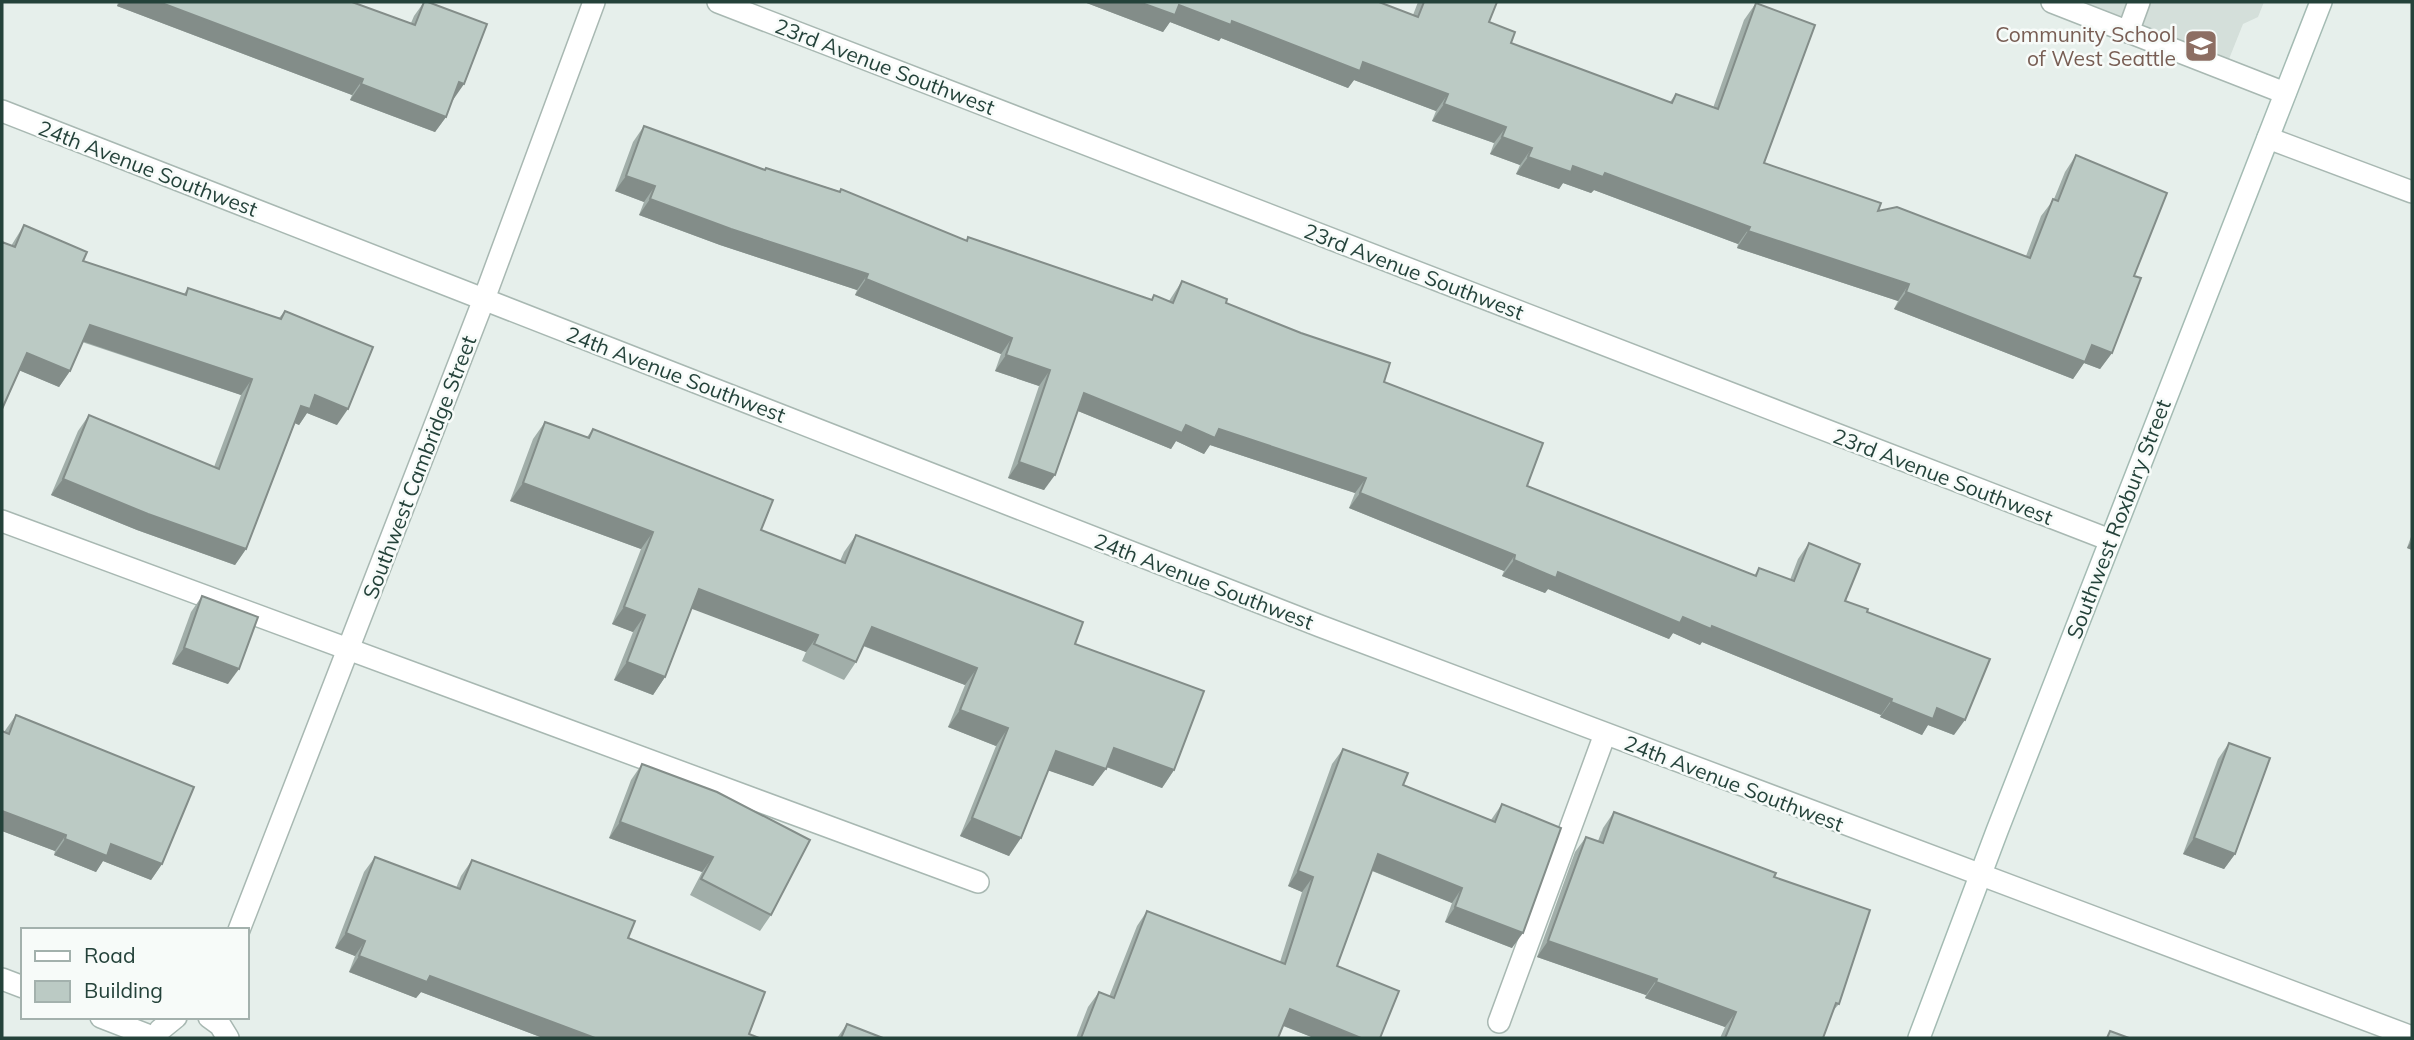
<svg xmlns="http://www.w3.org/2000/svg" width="2414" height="1040" font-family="Mulish,sans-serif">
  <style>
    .built { fill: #d4dfda }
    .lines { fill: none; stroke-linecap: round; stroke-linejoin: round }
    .lane-casing { stroke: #a8b8b2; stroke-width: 24 }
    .street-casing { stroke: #a8b8b2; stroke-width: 24 }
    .secondary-casing { stroke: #a4bbb3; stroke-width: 24 }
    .lane { stroke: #fff; stroke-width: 21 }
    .street { stroke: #fff; stroke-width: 21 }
    .secondary { stroke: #fff; stroke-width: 21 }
    .wall { fill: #a1aea9 }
    .shaded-wall { fill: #838d89 }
    .building { fill: #bbcac4; stroke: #838d89; stroke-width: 2 }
    .labels { text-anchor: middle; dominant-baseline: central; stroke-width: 5; stroke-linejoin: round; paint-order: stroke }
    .education-label { font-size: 21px; fill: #785e54; stroke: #f7fbf9; text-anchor: end }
    .street-label { font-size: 21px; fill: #24423a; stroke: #f7fbf9 }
  </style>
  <rect width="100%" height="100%" fill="#e6efeb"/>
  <polygon class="built" points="2054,2 2264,2 2258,17 2243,24 2225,69"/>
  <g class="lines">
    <defs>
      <g id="lane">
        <polyline points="2128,32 2139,2"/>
        <polyline points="2,521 978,882"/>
        <polyline points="1499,1022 1605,734"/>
      </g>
      <g id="street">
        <polyline points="718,2 2110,540"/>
        <polyline points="2052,2 2285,93"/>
        <polyline points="2,111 1320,626 2412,1037"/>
        <polyline points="2268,138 2412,192"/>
        <polyline points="239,930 484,299 594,2"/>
        <polyline points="2,979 23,987"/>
        <polyline points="101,1017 155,1038"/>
        <polyline points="209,1017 220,1025 228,1038"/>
        <polyline points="156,1038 160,1030 176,1017"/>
      </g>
      <polyline id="secondary" points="1919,1038 1997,831 2321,2"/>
    </defs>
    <use href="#lane" class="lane-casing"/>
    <use href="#street" class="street-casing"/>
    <use href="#secondary" class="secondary-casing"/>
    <use href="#lane" class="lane"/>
    <use href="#street" class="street"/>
    <use href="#secondary" class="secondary"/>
  </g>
  <g class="wall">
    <polygon points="118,2 352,2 411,23 414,16 424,2 464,84 452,99 446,117 435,132 350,100 352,95 117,6"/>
    <polygon points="1084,2 1413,15 1418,2 1497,2 1489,22 1511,43 1670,102 1676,94 1713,108 1744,20 1756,3 1764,163 1878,211 2026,256 2041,216 2054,199 2065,172 2076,155 2134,276 2112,353 2100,369 2084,363 2073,379 1894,309 1898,301 1737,248 1738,244 1594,190 1591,193 1563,183 1559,189 1516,174 1520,165 1490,154 1494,143 1432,121 1436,111 1354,80 1348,88 1221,38 1219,41 1170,22 1163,32"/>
    <polygon points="644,126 764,170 766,168 839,191 841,189 966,241 968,237 1151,300 1154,295 1169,301 1182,281 1384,382 1527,486 1754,576 1759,568 1790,580 1798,559 1809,543 1845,601 1867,612 1954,735 1928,725 1922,735 1880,717 1881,715 1702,642 1700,645 1673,633 1669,639 1548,589 1545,593 1502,576 1504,571 1349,508 1355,493 1210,445 1204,454 1176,441 1171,449 1078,411 1044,490 1008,478 1039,386 995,371 1001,354 855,295 857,290 720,245 639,215 644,202 615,191 633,142"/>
    <polygon points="24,225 83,261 184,294 188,288 279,318 285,311 337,425 307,413 299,425 295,423 246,549 235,565 137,530 51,495 78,431 89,415 214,467 241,395 82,342 70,371 59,387 19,370 11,246"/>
    <polygon points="545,422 587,437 593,429 761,530 840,561 844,552 856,535 1075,644 1174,770 1162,788 1106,767 1093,786 1048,770 1009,856 960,836 996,746 948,727 965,685 863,646 856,662 844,680 802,661 806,652 692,608 665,677 653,695 614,680 633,632 612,624 641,549 510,501 533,439"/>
    <polygon points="2412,534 2412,550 2407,548"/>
    <polygon points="202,596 228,684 172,664 191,612"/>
    <polygon points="16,715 162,864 151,880 103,861 96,872 54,855 55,851 2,831 2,731 4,732"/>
    <polygon points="2229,743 2235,854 2224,869 2183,854 2218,759"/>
    <polygon points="1343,749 1403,785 1491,820 1502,804 1512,948 1445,922 1452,903 1372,871 1337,966 1380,1038 1314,1038 1283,1026 1278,1038 1076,1038 1088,1007 1099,992 1109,997 1137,926 1147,911 1280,962 1302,892 1288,886 1332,764"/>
    <polygon points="642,764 771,915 760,931 690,895 702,872 609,838 631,780"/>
    <polygon points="1614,812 1774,877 1839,1004 1832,1012 1823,1038 1720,1038 1725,1027 1645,998 1646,995 1537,957 1575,852 1586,837 1598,841 1603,828"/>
    <polygon points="375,857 456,888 461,876 472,860 628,938 749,1034 759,1038 543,1038 421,992 416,998 349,972 355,956 335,948 364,872"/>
    <polygon points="847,1024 883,1038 837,1038"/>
  </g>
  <g class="shaded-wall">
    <polygon points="120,2 159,2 363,79 352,95 117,6"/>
    <polygon points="1084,2 1139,2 1179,5 1363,62 1448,94 1436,111 1354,80 1348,88 1221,38 1219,41 1170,22 1163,32"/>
    <polygon points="459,82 464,84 453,100 448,98"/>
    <polygon points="361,84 446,117 435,132 350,100"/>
    <polygon points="1444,104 1506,127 1494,143 1432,121"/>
    <polygon points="1502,137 1532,148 1520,165 1490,154"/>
    <polygon points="1528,157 1605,173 1750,227 1738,244 1594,190 1591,193 1563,183 1559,189 1516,174"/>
    <polygon points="626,176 655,186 644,202 615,191"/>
    <polygon points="650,199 868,274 857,290 720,245 639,215"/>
    <polygon points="1748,231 1909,284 1898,301 1737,248"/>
    <polygon points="866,279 1012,338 1001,354 855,295"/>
    <polygon points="1906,292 2092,345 2112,353 2100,369 2084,363 2073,379 1894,309"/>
    <polygon points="90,325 252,379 241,395 79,340"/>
    <polygon points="27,353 70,371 59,387 16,369"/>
    <polygon points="1006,355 1050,370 1039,386 995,371"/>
    <polygon points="1084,393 1186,425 1219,429 1366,478 1355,493 1210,445 1204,454 1176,441 1171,449 1073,409"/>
    <polygon points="315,395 348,409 337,425 307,413 299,425 290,421 301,406"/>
    <polygon points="1019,462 1055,475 1044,490 1008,478"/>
    <polygon points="63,479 246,549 235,565 137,530 51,495"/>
    <polygon points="523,483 653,532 641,549 510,501"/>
    <polygon points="1360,493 1515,555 1504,571 1349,508"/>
    <polygon points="2412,540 2412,550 2407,548"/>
    <polygon points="1514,560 1558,572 1683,617 1712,626 1892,699 1881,715 1702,642 1700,645 1673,633 1669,639 1548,589 1545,593 1502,576"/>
    <polygon points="699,589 818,635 806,652 687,607"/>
    <polygon points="624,607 645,615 633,632 612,624"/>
    <polygon points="872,627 977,668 965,685 859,644"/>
    <polygon points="184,648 239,669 228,684 172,664"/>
    <polygon points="627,662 665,677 653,695 614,680"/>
    <polygon points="1891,702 1937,708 1965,720 1954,735 1928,725 1922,735 1880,717"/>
    <polygon points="960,710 1008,728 996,746 948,727"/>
    <polygon points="1114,748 1174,770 1162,788 1102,765"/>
    <polygon points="1056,751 1106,769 1093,786 1044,769"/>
    <polygon points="2,811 66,835 55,851 2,831"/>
    <polygon points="972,818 1021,838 1009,856 960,836"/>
    <polygon points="620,822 713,857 702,872 609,838"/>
    <polygon points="2194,838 2235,854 2224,869 2183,854"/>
    <polygon points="65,839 111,844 162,864 151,880 103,861 96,872 54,855"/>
    <polygon points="1378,854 1462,888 1452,903 1368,869"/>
    <polygon points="1298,871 1313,877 1302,892 1288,886"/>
    <polygon points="1455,907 1523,933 1512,948 1445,922"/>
    <polygon points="346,933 365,941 355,956 335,948"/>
    <polygon points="1548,941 1657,979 1646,995 1537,957"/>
    <polygon points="359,956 430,976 595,1038 543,1038 421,992 416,998 349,972"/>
    <polygon points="1656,982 1736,1012 1725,1027 1645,998"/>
    <polygon points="1290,1009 1361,1038 1314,1038 1279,1024"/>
  </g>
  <g class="building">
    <polygon points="159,2 352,2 415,25 424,2 428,2 487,24 464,84 459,82 446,117 361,84 363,79"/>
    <polygon points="1139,2 1379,2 1418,17 1424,2 1497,2 1489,22 1515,32 1511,43 1672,103 1676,94 1718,109 1756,3 1815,25 1764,163 1881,203 1878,211 1897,207 2030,258 2053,199 2058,201 2076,155 2167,193 2134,276 2141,278 2112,353 2092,345 2085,362 1906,292 1909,284 1748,231 1750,227 1605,173 1603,177 1573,166 1571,172 1528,157 1532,148 1502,137 1506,127 1444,104 1448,94 1363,62 1360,71 1232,21 1231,25 1179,5 1175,15"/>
    <polygon points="644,126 765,170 766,168 840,192 841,189 967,241 968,237 1152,300 1154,295 1173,303 1182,281 1227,299 1226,303 1301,333 1390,363 1384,382 1543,443 1527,486 1756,576 1759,568 1794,581 1809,543 1860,564 1845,601 1868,609 1867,612 1990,659 1965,720 1937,708 1933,719 1891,702 1892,699 1712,626 1711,629 1683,617 1680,623 1558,572 1556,578 1514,560 1515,555 1360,493 1366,478 1219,429 1215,438 1186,425 1182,433 1084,393 1055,475 1019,462 1050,370 1006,355 1012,338 866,279 868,274 731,229 650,199 655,186 626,176"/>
    <polygon points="24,225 87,252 83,261 186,295 188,288 281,319 285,311 373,347 348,409 315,395 310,409 301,406 246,549 148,514 63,479 89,415 219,469 252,379 90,325 70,371 27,353 2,409 2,242 15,247"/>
    <polygon points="545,422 589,438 593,429 773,500 761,530 845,563 856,535 1083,622 1075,644 1204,691 1174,770 1114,748 1106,769 1056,751 1021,838 972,818 1008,728 960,710 977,668 872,627 856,662 814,644 818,635 699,589 665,677 627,662 645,615 624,607 653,532 523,483"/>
    <polygon points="202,596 258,617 239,669 184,648"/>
    <polygon points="16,715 194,787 162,864 111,844 107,856 65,839 66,835 2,811 2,731 9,734"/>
    <polygon points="2229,743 2270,758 2235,854 2194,838"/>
    <polygon points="1343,749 1408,773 1403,785 1495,822 1502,804 1561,828 1523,933 1455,907 1462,888 1378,854 1337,966 1399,991 1380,1038 1361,1038 1290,1009 1278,1038 1081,1038 1099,992 1114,998 1147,911 1285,964 1313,877 1298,871"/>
    <polygon points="642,764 717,792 810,840 771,915 701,879 713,857 620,822"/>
    <polygon points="1614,812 1776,873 1774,877 1870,910 1839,1004 1836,1003 1823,1038 1725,1038 1736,1012 1656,982 1657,979 1548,941 1586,837 1603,843"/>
    <polygon points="375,857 460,889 472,860 635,921 628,938 765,992 749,1034 759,1038 595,1038 430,976 427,982 359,956 365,941 346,933"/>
    <polygon points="847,1024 883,1038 841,1038"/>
    <polygon points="2110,1031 2129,1038 2107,1038"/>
  </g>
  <defs>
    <symbol id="school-square" viewBox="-11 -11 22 22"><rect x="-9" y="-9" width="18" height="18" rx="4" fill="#8d6e63" stroke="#f7fbf9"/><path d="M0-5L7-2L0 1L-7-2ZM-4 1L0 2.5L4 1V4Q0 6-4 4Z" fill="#fff"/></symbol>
  </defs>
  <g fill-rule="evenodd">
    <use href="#school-square" x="2182" y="27" width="38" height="38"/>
  </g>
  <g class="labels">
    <g class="education-label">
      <text x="2176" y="34">Community School<tspan x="2176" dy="24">of West Seattle</tspan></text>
    </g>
    <g class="street-label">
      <text transform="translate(885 66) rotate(21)">23rd Avenue Southwest</text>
      <text transform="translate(148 168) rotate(21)">24th Avenue Southwest</text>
      <text transform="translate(1414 271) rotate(21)">23rd Avenue Southwest</text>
      <text transform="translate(676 374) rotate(21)">24th Avenue Southwest</text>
      <text transform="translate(419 467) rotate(-69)">Southwest Cambridge Street</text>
      <text transform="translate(1943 476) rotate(21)">23rd Avenue Southwest</text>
      <text transform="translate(2118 519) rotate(-69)">Southwest Roxbury Street</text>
      <text transform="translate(1204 581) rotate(21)">24th Avenue Southwest</text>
      <text transform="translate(1734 783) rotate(21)">24th Avenue Southwest</text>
    </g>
  </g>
  <rect width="2414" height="1040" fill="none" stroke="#24423a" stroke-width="7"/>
  <rect x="21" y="928" width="228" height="91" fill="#f7fbf9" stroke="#a3b1ad" stroke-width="2"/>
  <rect x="35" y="951" width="35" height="10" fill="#ffffff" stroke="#a3b1ad" stroke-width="2"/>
  <text x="84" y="963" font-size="21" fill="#24423a">Road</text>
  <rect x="35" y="981" width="35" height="21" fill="#bbcac4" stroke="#a3b1ad" stroke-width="2"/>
  <text x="84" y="998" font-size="21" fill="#24423a">Building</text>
</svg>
